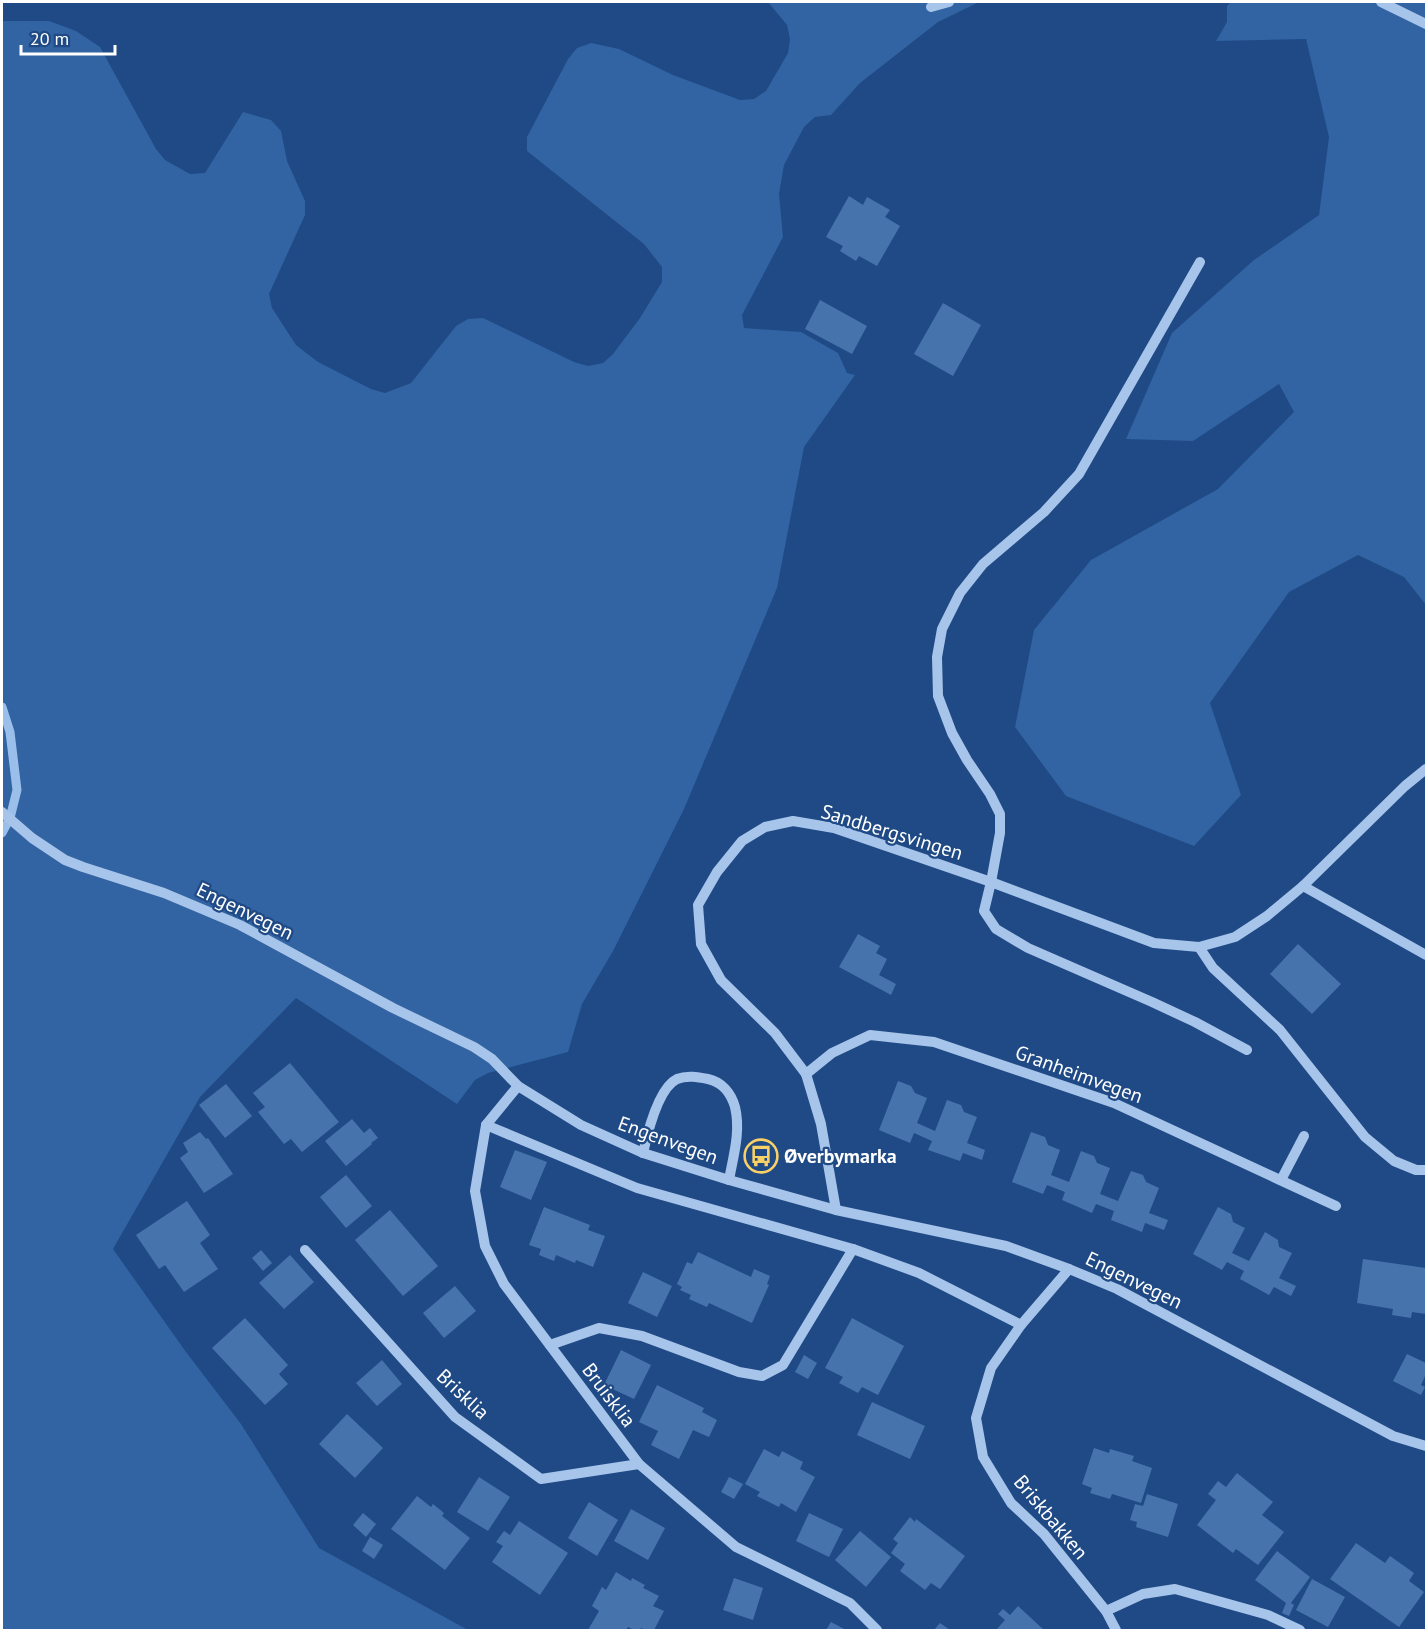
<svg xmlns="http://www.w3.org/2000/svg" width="1428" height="1632" font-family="'PT Sans',sans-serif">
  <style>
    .green { fill: #3263a2 }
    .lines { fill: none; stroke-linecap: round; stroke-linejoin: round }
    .stream { stroke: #9abfeb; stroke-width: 9 }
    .building { fill: #4773ad }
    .minor { stroke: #a7c4ea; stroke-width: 10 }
    .labels { text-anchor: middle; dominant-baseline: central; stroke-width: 4.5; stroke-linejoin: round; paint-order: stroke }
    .street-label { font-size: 20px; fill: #fff; stroke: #1f4a85 }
    .poi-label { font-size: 20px; font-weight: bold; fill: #fff; stroke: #1f4a85; text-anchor: start }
  </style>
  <rect width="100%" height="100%" fill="#1f4a85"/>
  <g class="green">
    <polygon points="768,2 1026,2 977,3 938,22 860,83 831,115 815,117 804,127 784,165 779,194 783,237 742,315 744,328 801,332 838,353 847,373 855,375 804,447 777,588 684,809 613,951 582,1004 568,1052 488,1073 475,1080 457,1104 296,998 200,1097 113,1249 186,1352 241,1424 319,1548 468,1630 2,1630 2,21 49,21 76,31 100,47 156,149 165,160 190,174 205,173 243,112 271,120 281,131 287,161 305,201 305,215 269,294 272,308 296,345 318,362 371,389 385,393 411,383 456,326 468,319 483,318 574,362 588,366 603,363 613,354 640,318 662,282 662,267 644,244 527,151 527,137 568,59 577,48 591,43 619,49 673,75 740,100 754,99 766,91 788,53 790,39 787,25"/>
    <polygon points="1231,2 1426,2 1426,605 1404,577 1358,555 1289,592 1210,703 1241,795 1194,846 1066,796 1015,727 1034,630 1091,560 1218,489 1294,412 1279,384 1193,441 1126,439 1172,333 1254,260 1319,215 1329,137 1306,39 1216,41 1227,22 1227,6"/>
  </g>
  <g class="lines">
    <polyline class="stream" points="2,707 10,732 17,790 10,818 2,833"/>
  </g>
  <g class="building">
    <polygon points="849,196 863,205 867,197 890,210 885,217 900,226 877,266 859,256 856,261 840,251 843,246 826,237"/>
    <polygon points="820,300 867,326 852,354 805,329"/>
    <polygon points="943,303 981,325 953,376 914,354"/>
    <polygon points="858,934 880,946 876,953 887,959 879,975 896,984 891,995 839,967"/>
    <polygon points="1298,944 1341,984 1312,1014 1270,974"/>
    <polygon points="290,1063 339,1122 302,1152 291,1139 284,1144 258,1112 265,1107 253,1093"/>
    <polygon points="898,1081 911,1086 915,1093 927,1098 917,1123 935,1131 947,1100 961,1105 964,1112 977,1117 967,1143 985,1150 982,1160 963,1153 960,1161 928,1150 932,1141 914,1133 910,1143 879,1130"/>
    <polygon points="226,1084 252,1116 225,1138 199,1105"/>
    <polygon points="352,1119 364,1133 370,1128 378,1138 371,1143 372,1144 346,1166 325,1141"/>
    <polygon points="200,1132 206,1139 208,1138 233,1174 204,1193 180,1158 188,1152 183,1143"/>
    <polygon points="1031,1132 1045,1137 1048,1145 1060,1150 1051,1175 1069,1182 1081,1151 1094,1156 1097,1163 1110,1168 1100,1194 1118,1201 1131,1171 1143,1175 1146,1182 1159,1188 1149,1213 1168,1220 1164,1230 1145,1223 1142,1232 1111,1220 1114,1211 1096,1204 1092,1213 1062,1200 1065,1192 1047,1185 1043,1194 1012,1182"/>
    <polygon points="515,1150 547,1162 531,1200 500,1187"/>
    <polygon points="346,1175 372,1206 346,1228 320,1197"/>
    <polygon points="187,1201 210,1235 200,1243 218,1269 184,1292 165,1265 159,1269 136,1235"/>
    <polygon points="544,1207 590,1225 588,1230 605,1236 593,1267 576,1260 575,1263 556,1255 554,1261 539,1255 541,1249 529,1245"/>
    <polygon points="1218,1207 1231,1214 1233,1222 1245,1228 1232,1253 1249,1261 1265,1232 1278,1240 1279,1247 1292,1253 1279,1278 1296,1286 1291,1296 1274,1287 1269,1295 1240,1279 1244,1271 1227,1262 1222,1270 1193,1254"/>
    <polygon points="390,1210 438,1266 403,1296 355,1240"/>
    <polygon points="261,1250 272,1263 263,1271 252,1258"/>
    <polygon points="698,1252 751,1277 754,1269 770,1276 767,1284 769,1285 752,1323 709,1303 707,1307 689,1299 691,1295 680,1290 682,1287 677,1284 687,1262 692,1264"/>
    <polygon points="290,1255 314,1282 284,1309 259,1283"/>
    <polygon points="1363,1259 1426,1268 1426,1314 1412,1312 1411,1318 1392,1315 1393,1309 1357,1303"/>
    <polygon points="643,1272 672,1286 657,1317 628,1303"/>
    <polygon points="455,1286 476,1311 444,1338 423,1313"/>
    <polygon points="245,1318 288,1365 279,1374 288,1384 265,1405 212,1348"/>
    <polygon points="852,1318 904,1346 878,1395 862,1387 858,1393 839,1383 843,1377 825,1368"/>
    <polygon points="621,1350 651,1365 634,1399 604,1385"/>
    <polygon points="1407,1354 1426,1363 1426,1374 1421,1385 1425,1387 1421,1395 1393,1381"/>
    <polygon points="804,1355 817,1363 808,1379 795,1372"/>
    <polygon points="382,1360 402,1384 377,1406 356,1383"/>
    <polygon points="657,1385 704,1408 702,1412 717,1420 709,1437 693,1430 679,1459 651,1445 658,1431 639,1422"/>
    <polygon points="872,1402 925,1426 910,1459 857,1435"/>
    <polygon points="347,1414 383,1448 355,1478 319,1444"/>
    <polygon points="1094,1448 1109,1453 1110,1449 1134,1456 1132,1461 1152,1468 1141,1503 1112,1494 1110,1499 1090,1493 1092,1488 1082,1484"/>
    <polygon points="764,1449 779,1457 782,1451 803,1462 800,1469 815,1477 796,1512 781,1503 779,1507 757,1496 760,1492 745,1484"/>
    <polygon points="1237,1473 1273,1502 1262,1515 1284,1532 1258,1565 1236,1549 1233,1553 1197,1525 1216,1500 1208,1494 1218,1481 1226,1487"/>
    <polygon points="479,1477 510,1497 488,1531 457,1512"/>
    <polygon points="729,1477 743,1484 734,1499 721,1492"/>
    <polygon points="1147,1494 1178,1504 1168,1537 1136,1527 1137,1522 1130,1520 1135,1504 1143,1506"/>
    <polygon points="417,1496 431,1507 433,1504 444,1513 442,1516 470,1538 445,1570 391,1529"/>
    <polygon points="589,1502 618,1520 597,1556 568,1538"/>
    <polygon points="631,1509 665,1528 648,1560 614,1541"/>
    <polygon points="363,1513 376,1524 366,1537 353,1525"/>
    <polygon points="809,1513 843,1529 829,1557 796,1541"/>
    <polygon points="910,1517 915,1522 916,1519 965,1556 940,1589 931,1583 925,1590 900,1571 905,1564 891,1553 898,1543 893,1539"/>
    <polygon points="519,1521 568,1553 540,1595 492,1562 503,1546 496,1542 504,1531 510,1535"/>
    <polygon points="860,1531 891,1557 866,1587 835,1560"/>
    <polygon points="370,1537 383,1545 374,1559 362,1551"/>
    <polygon points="1356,1543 1385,1563 1390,1556 1414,1573 1409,1581 1424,1592 1399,1627 1330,1579"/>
    <polygon points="1277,1551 1310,1577 1291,1603 1294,1605 1289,1616 1282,1613 1286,1603 1255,1580"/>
    <polygon points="616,1572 631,1581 632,1578 645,1585 643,1588 659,1596 653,1606 664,1611 654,1630 646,1630 641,1628 640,1630 634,1630 628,1627 626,1630 588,1630 599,1611 592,1606 602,1587 606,1590"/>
    <polygon points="734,1578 763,1588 753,1620 723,1610"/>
    <polygon points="1312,1579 1345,1597 1328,1627 1296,1610"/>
    <polygon points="1018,1606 1044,1630 996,1630 1005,1620 998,1614 1003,1609 1010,1615"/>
    <polygon points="831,1622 846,1630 826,1630"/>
    <polygon points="940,1623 950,1630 934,1630"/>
  </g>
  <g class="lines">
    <g class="minor">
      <polyline points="1381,2 1426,24"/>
      <polyline points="931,7 949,2"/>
      <polyline points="1200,262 1079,474 1044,512 983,564 960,593 942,629 937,657 938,696 952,733 967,760 990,794 1000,814 1000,833 991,882 984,911 996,929 1028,948 1152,1002 1195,1022 1247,1050"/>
      <polyline points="2,812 32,838 65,860 83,867 164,893 240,925 393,1008 474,1047 492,1059 518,1086 581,1125 643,1153 729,1180 836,1210 1006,1246 1069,1269 1117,1289 1393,1436 1426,1446"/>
      <polyline points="1303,886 1426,955"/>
      <polyline points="1199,947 1213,968 1280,1030 1365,1137 1394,1161 1416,1170 1426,1170"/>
      <polyline points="806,1074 832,1053 870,1035 934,1042 1114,1103 1336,1206"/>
      <polyline points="518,1086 486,1125 475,1191 485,1246 504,1284 639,1464 736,1547 850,1603 877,1630"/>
      <polyline points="486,1125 637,1188 853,1249 919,1273 1021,1325"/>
      <path d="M643,1153C647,1135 658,1088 677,1079C687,1075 698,1077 708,1079C722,1082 731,1093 735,1107C741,1132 733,1157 729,1180"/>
      <polyline points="1281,1180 1304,1136"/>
      <polyline points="836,1210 821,1124 806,1074 775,1033 721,980 701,944 698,905 717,872 742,841 765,827 793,821 834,828 991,882 1154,943 1199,947 1235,937 1267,916 1303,886 1405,786 1426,769"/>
      <polyline points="305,1250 455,1417 541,1479 639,1464"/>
      <polyline points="1069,1269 1021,1325 991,1368 976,1418 983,1457 1011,1503 1044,1534 1106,1611 1116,1630"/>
      <polyline points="550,1345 599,1328 642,1336 739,1372 762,1376 783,1365 853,1249"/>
      <polyline points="1106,1611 1143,1594 1175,1589 1268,1615 1300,1630"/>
    </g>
  </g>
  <defs>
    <symbol id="bus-ring" viewBox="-11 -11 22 22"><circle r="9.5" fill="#1f4a85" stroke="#f8d066" stroke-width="1.5"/><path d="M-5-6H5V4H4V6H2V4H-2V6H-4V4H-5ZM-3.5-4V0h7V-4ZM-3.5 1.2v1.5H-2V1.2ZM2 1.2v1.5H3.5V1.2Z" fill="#f8d066"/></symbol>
  </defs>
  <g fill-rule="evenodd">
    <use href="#bus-ring" x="742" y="1137" width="38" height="38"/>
  </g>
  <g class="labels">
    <g class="street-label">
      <text transform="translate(892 832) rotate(17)">Sandbergsvingen</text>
      <text transform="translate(245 911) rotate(26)">Engenvegen</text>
      <text transform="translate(1079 1074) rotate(20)">Granheimvegen</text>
      <text transform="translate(668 1140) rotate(20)">Engenvegen</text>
      <text transform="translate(1134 1280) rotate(26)">Engenvegen</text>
      <text transform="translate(463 1394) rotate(43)">Brisklia</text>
      <text transform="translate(609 1395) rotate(53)">Bruisklia</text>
      <text transform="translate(1051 1517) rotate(50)">Briskbakken</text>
    </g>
    <g class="poi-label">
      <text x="784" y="1156">Øverbymarka</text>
    </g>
  </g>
  <rect width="1428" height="1632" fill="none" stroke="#ffffff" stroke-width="6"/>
  <path d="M21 45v9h94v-9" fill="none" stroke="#ffffff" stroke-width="3"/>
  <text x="30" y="45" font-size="18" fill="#ffffff" stroke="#1f4a85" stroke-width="4.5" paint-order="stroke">20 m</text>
</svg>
